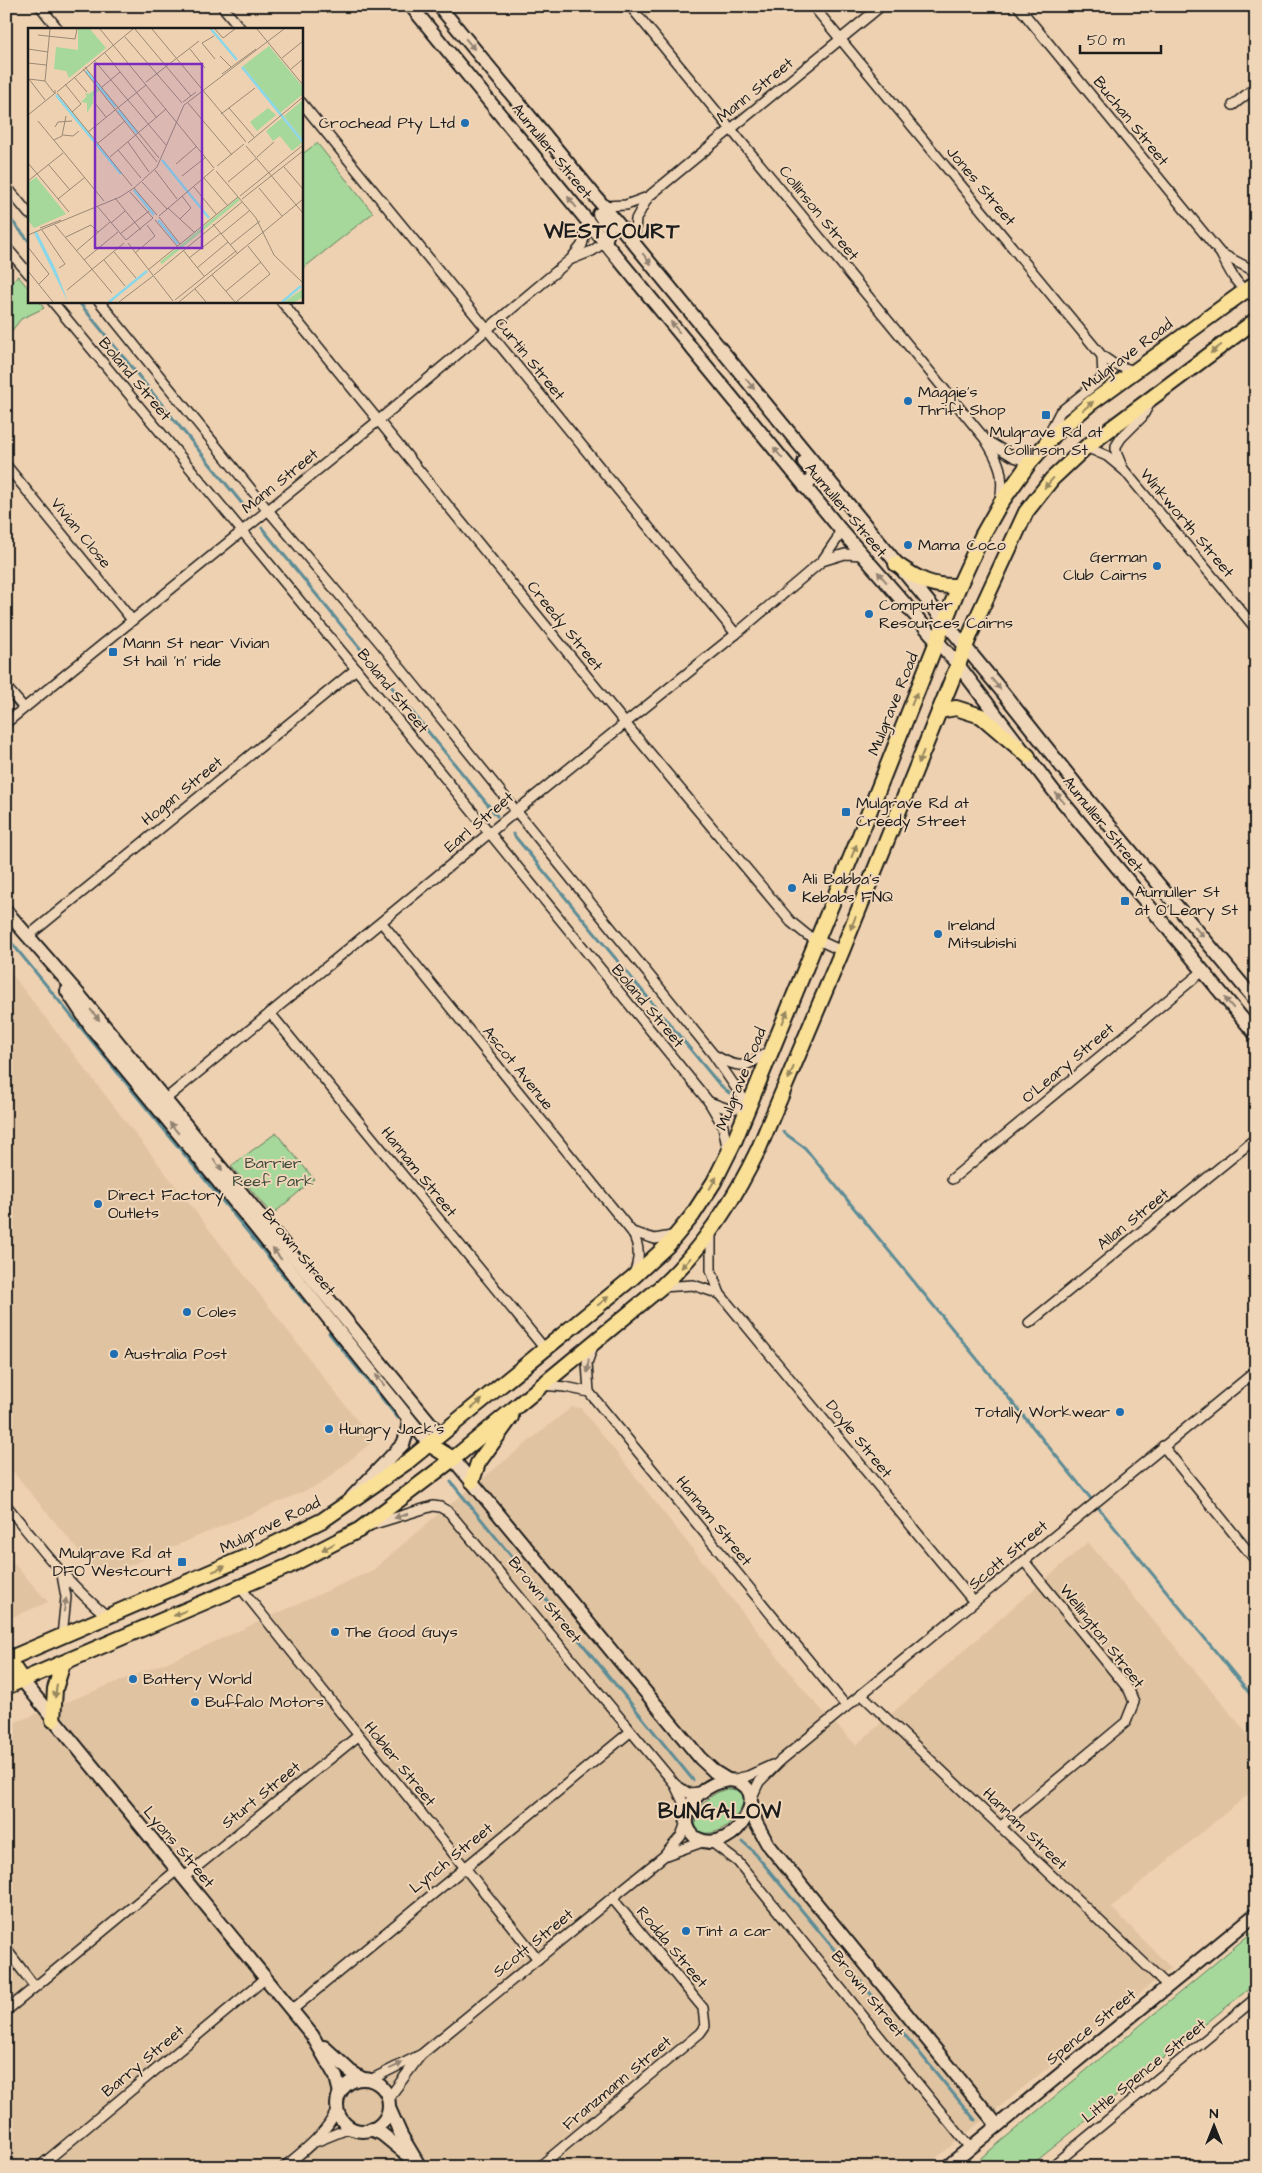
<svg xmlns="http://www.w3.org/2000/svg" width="1262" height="2173" font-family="'Architects Daughter',sans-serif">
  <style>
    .built { fill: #e0c3a1 }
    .green { fill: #a5d89a; stroke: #607a5b }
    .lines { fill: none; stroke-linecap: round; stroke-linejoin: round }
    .stream { stroke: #5d8c96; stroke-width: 3 }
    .street-casing { stroke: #1c1c1c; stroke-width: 12 }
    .secondary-casing { stroke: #1c1c1c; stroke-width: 16 }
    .primary-casing { stroke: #1c1c1c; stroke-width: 18 }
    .street { stroke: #f0d6b8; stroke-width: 9 }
    .secondary { stroke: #f0d6b8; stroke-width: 12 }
    .primary { stroke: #fadf96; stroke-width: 14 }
    .oneway { fill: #918272 }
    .oneway2 { fill: #96875f }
    .poi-dot { fill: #1f6fb2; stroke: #f0d6b8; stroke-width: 2 }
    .labels { text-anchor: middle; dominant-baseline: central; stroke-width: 4; stroke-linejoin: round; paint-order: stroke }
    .street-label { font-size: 16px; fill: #1c1c1c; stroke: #f0d6b8 }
    .poi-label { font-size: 16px; fill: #1c1c1c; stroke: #f0d6b8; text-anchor: start }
    .park-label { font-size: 16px; fill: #3e4b3c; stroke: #f0d6b8 }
    .district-label { font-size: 21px; font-weight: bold; letter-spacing: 1px; fill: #1c1c1c; stroke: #f0d6b8 }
    .inset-river { fill: none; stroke: #89d7e8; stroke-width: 2.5 }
    .inset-road { fill: none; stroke: #9a8975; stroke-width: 1 }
    .view { fill: #7b2cbf; fill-opacity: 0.15; stroke: #7b2cbf; stroke-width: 2.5 }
    .inset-edge { fill: none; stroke: #1c1c1c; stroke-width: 2.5 }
  </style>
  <rect width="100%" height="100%" fill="#eed1b1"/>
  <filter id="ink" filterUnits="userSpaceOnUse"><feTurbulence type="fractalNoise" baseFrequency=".02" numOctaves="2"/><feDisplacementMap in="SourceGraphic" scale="10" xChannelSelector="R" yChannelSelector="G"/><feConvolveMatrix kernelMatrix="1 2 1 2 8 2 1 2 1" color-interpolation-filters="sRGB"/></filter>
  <g filter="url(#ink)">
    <g class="built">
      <polygon points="6,967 373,1441 321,1484 107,1575 97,1573 6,1463"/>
      <polygon points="572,1407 581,1408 811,1699 856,1745 1088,1542 1256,1744 1256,1788 1111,1907 1171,1968 925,2167 6,2167 6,1726 190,1653 373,1570 437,1515"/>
      <polygon points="6,1555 48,1602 6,1620"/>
    </g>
    <g class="green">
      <polygon points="317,143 373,213 301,270 301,155"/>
      <polygon points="18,276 29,289 29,301 39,301 44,308 21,319 6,338 6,286"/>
      <polygon points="276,1133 314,1179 272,1215 231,1166"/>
      <path d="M727,1789C761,1789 734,1827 715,1832C683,1841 692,1798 727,1789Z"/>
      <polygon points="1256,1929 1256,1983 1029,2167 970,2167"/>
    </g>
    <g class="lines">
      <g class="stream">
        <polyline points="6,214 29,241"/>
        <polyline points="78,301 248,511"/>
        <polyline points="262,528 497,816"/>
        <polyline points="513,834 719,1084 729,1093"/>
        <polyline points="6,936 305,1302"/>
        <polyline points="783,1132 805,1148 1256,1701"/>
        <polyline points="329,1333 398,1418"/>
        <polyline points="451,1482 693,1780"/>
        <polyline points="743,1842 752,1850 975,2120"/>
      </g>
      <defs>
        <g id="street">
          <polyline points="40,6 58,29"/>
          <polyline points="222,6 241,29"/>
          <path d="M630,6L985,439C999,461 1005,474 1000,501"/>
          <polyline points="813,6 1102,356 1115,365 1135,371"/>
          <path d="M1018,6L1221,254C1230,272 1237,288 1256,298"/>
          <polyline points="1254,6 1256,9"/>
          <polyline points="301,102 736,634"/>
          <polyline points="1233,105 1256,87"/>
          <polyline points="6,186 29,214"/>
          <polyline points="603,206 626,205 648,197"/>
          <polyline points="634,243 636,219 648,197 881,6"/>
          <polyline points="6,247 29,274"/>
          <polyline points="1222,254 1256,272"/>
          <polyline points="572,259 592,251 605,242"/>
          <polyline points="52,301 356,669 709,1102 723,1126 728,1152"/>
          <polyline points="99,301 267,509 381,644 713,1054 749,1107 728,1109 709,1102"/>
          <polyline points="281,301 625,723 791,922 807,935 842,951"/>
          <polyline points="1046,439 1060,412 1103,378 1102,356"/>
          <polyline points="989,442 1014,457 1030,462"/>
          <polyline points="1086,447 1107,456 1124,470 1256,629"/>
          <polyline points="6,465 132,620"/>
          <polyline points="1123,469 1116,452 1116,446 1121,438 1142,417 1151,401"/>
          <polyline points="822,561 845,554 862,555"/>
          <polyline points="6,687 24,708"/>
          <polyline points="6,723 379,420 571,259 582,245 588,222"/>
          <path d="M382,923L632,1232C640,1247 640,1258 634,1274"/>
          <polyline points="27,937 356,669"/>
          <polyline points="270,1013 545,1349"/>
          <path d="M716,1056C741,1071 748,1067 771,1049"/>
          <polyline points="162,1102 515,812 736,634 822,561 837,539 840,529"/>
          <polyline points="952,1179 1203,971"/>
          <polyline points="632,1232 655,1239 677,1235"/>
          <polyline points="711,1234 711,1270 720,1294 974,1602"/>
          <polyline points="661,1287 693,1285 720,1294"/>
          <polyline points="1029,1323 1256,1138"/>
          <polyline points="541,1385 565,1387 589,1392 846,1706"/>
          <polyline points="589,1392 587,1363 593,1346"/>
          <polyline points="1163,1446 1256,1561"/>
          <path d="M6,1505C38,1544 68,1585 107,1616"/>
          <polyline points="371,1525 433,1506 440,1507 449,1512 674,1783 683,1802 686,1816"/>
          <polyline points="240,1587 538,1959"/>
          <polyline points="62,1636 66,1597 62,1575"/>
          <polyline points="861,1694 1168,1986"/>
          <polyline points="731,1780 748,1776 772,1765"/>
          <polyline points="676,1785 688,1793 701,1792"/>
          <polyline points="751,1799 759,1782 780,1761 1256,1371"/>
          <polyline points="1000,1827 1126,1722 1134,1702 1129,1690 1024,1561"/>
          <polyline points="710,1841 738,1862 970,2148"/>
          <polyline points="666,1855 705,1841"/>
          <polyline points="183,1878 358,1736"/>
          <polyline points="6,1949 35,1987"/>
          <polyline points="292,2010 630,1732"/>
          <polyline points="6,2011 177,1870"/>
          <polyline points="370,2080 422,2054 612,1898 664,1856 681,1836 686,1822"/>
          <polyline points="388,2099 420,2056"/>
          <polyline points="315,2142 345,2130 358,2130"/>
          <polyline points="39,2167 266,1978"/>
          <path d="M284,2167C305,2150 326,2134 337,2109"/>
          <polyline points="539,2167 700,2033 705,2026 703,2008 612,1898"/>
          <polyline points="1051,2167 1256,1998"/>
        </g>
        <g id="secondary">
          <polyline points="411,6 840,529 959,666 1053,790 1256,1035"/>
          <polyline points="439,6 1000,689 1085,796 1256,1001"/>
          <polyline points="599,214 609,229 605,242"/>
          <polyline points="804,462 812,471 813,477 805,487"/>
          <polyline points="6,911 80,996 440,1435"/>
          <polyline points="67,991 91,1027 248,1218 429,1444"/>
          <polyline points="453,1459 700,1758 715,1772 728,1780"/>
          <polyline points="352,1497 403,1444 409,1428 408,1419"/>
          <polyline points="22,1680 312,2035 336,2077 340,2093"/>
          <path d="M728,1780C778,1783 735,1857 698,1839C693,1836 688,1830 687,1824C683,1801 708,1783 728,1780Z"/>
          <polyline points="751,1802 756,1823 767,1843 997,2125"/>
          <polyline points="324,2047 350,2071 363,2079"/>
          <circle cx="363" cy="2105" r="26"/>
          <polyline points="389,2108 401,2135 420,2167"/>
          <polyline points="371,2129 382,2134 409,2156"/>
          <polyline points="947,2167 1256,1914"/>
        </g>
        <g id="primary">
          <path d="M896,564C919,580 931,587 959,586"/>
          <polyline points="939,711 956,708 981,716 1028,756"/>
          <polyline points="429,1444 453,1459"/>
          <polyline points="472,1481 478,1463 511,1417"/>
          <polyline points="8,1659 22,1680"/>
          <polyline points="6,1660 262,1550 323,1520 407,1462 632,1278 668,1245 692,1216 714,1182 734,1142 856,845 959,586 982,536 1000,504 1030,462 1055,434 1091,403 1256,283"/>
          <path d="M6,1687L289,1566L359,1530L453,1459L661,1287C704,1247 734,1201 759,1148L842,951L977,618L1026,512L1052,479L1086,447L1256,320"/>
          <polyline points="53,1720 55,1689 63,1663"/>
        </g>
      </defs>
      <use href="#street" class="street-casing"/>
      <use href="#secondary" class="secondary-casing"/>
      <use href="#primary" class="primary-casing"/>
      <use href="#street" class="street"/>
      <use href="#secondary" class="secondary"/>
      <use href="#primary" class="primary"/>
    </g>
    <defs><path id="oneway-solid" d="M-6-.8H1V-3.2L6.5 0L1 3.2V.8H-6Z" transform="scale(1.25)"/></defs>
    <g class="oneway">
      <use href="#oneway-solid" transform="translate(470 44) rotate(50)"/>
      <use href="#oneway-solid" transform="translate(572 202) rotate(-129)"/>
      <use href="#oneway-solid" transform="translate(647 259) rotate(51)"/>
      <use href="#oneway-solid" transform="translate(675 327) rotate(-129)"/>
      <use href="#oneway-solid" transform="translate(750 384) rotate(51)"/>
      <use href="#oneway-solid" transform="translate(778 453) rotate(-129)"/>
      <use href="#oneway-solid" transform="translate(882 577) rotate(-131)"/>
      <use href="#oneway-solid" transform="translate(996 684) rotate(50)"/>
      <use href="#oneway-solid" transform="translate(1060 798) rotate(-130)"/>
      <use href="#oneway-solid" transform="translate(1199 932) rotate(50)"/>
      <use href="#oneway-solid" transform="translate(1229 1003) rotate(-130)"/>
      <use href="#oneway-solid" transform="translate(95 1015) rotate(50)"/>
      <use href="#oneway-solid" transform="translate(174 1128) rotate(-130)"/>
      <use href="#oneway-solid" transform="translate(218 1165) rotate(50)"/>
      <use href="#oneway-solid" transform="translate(277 1254) rotate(-129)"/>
      <use href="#oneway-solid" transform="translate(588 1366) rotate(96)"/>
      <use href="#oneway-solid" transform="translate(380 1380) rotate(-129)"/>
      <use href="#oneway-solid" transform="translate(401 1516) rotate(162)"/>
      <use href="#oneway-solid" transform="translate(65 1605) rotate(-80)"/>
      <use href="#oneway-solid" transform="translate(396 2066) rotate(-25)"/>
    </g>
    <g class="oneway2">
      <use href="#oneway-solid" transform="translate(1216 349) rotate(143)"/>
      <use href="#oneway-solid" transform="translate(1088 406) rotate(-40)"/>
      <use href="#oneway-solid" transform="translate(1049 483) rotate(131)"/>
      <use href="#oneway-solid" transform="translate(914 699) rotate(-68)"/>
      <use href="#oneway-solid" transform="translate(921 757) rotate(112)"/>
      <use href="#oneway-solid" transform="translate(854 851) rotate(-68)"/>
      <use href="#oneway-solid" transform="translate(853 923) rotate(112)"/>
      <use href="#oneway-solid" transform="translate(785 1017) rotate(-68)"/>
      <use href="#oneway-solid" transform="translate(791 1073) rotate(113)"/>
      <use href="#oneway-solid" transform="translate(713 1183) rotate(-60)"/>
      <use href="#oneway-solid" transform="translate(686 1263) rotate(132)"/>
      <use href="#oneway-solid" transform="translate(603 1301) rotate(-39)"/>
      <use href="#oneway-solid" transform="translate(477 1404) rotate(-40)"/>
      <use href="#oneway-solid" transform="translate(328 1547) rotate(152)"/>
      <use href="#oneway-solid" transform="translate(219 1569) rotate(-23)"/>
      <use href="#oneway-solid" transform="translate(180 1613) rotate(157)"/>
      <use href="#oneway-solid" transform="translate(56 1691) rotate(98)"/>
    </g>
  </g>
  <g class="poi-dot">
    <circle cx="465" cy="123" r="5"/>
    <circle cx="908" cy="401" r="5"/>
    <rect x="1041" y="410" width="10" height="10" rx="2.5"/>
    <circle cx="908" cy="545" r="5"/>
    <circle cx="1157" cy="566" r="5"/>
    <circle cx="869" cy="614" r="5"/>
    <rect x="108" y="647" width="10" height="10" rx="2.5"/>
    <rect x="841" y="807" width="10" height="10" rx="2.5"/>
    <circle cx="792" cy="888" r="5"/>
    <rect x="1120" y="896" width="10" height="10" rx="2.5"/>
    <circle cx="938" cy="934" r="5"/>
    <circle cx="98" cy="1204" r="5"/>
    <circle cx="187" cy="1312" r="5"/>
    <circle cx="114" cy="1354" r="5"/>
    <circle cx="1120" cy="1412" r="5"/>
    <circle cx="329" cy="1429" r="5"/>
    <rect x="177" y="1557" width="10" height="10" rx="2.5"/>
    <circle cx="335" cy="1632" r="5"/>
    <circle cx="133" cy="1679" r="5"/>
    <circle cx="195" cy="1702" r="5"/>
    <circle cx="686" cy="1931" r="5"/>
  </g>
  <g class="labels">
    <g class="street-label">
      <text transform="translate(755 90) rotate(-39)">Mann Street</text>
      <text transform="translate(1131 121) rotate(51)">Buchan Street</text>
      <text transform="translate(552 151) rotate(51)">Aumuller Street</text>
      <text transform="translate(981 186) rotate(50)">Jones Street</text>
      <text transform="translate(819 213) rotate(51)">Collinson Street</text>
      <text transform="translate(1127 355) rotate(-37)">Mulgrave Road</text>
      <text transform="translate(530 359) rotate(51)">Curtin Street</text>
      <text transform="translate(135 379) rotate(50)">Boland Street</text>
      <text transform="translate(280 481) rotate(-39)">Mann Street</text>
      <text transform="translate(846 510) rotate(50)">Aumuller Street</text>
      <text transform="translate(1187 523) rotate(50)">Winkworth Street</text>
      <text transform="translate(81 533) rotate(51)">Vivian Close</text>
      <text transform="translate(565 626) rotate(51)">Creedy Street</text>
      <text transform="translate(393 691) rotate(51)">Boland Street</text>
      <text transform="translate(893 704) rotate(-68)">Mulgrave Road</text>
      <text transform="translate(182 791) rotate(-39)">Hogan Street</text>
      <text transform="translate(479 822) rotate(-40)">Earl Street</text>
      <text transform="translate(1103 824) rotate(51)">Aumuller Street</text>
      <text transform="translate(648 1006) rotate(50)">Boland Street</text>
      <text transform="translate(1068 1063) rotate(-40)">O'Leary Street</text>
      <text transform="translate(518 1068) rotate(51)">Ascot Avenue</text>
      <text transform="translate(741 1079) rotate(-68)">Mulgrave Road</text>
      <text transform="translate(419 1172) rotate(51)">Hannam Street</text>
      <text transform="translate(1133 1219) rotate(-39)">Allan Street</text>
      <text transform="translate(299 1252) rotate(51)">Brown Street</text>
      <text transform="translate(859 1439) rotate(51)">Doyle Street</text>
      <text transform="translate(714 1521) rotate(51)">Hannam Street</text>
      <text transform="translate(270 1525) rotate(-26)">Mulgrave Road</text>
      <text transform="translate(1008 1555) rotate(-40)">Scott Street</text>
      <text transform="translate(545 1600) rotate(51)">Brown Street</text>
      <text transform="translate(1102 1636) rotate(52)">Wellington Street</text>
      <text transform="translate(400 1764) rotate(51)">Hobler Street</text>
      <text transform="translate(261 1795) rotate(-39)">Sturt Street</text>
      <text transform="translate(1025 1829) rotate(44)">Hannam Street</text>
      <text transform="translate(179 1847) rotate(50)">Lyons Street</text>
      <text transform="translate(451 1858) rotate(-39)">Lynch Street</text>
      <text transform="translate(533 1943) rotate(-39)">Scott Street</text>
      <text transform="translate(672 1947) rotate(50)">Rodda Street</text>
      <text transform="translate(868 1994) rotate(51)">Brown Street</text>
      <text transform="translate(1091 2027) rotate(-39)">Spence Street</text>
      <text transform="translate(143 2061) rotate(-40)">Barry Street</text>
      <text transform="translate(1144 2071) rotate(-39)">Little Spence Street</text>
      <text transform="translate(617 2083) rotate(-40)">Franzmann Street</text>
    </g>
    <g class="poi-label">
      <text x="455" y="123" text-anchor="end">Crochead Pty Ltd</text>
      <text x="918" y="392">Maggie's<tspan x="918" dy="18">Thrift Shop</tspan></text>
      <text x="1046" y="432" text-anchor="middle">Mulgrave Rd at<tspan x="1046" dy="18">Collinson St</tspan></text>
      <text x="918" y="545">Mama Coco</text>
      <text x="1147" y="557" text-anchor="end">German<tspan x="1147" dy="18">Club Cairns</tspan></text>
      <text x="879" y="605">Computer<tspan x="879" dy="18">Resources Cairns</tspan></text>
      <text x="123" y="643">Mann St near Vivian<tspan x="123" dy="18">St hail 'n' ride</tspan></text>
      <text x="856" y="803">Mulgrave Rd at<tspan x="856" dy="18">Creedy Street</tspan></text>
      <text x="802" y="879">Ali Babba's<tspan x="802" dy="18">Kebabs FNQ</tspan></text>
      <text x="1135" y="892">Aumuller St<tspan x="1135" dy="18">at O'Leary St</tspan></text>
      <text x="948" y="925">Ireland<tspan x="948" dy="18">Mitsubishi</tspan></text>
      <text x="108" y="1195">Direct Factory<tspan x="108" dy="18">Outlets</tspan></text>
      <text x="197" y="1312">Coles</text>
      <text x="124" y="1354">Australia Post</text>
      <text x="1110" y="1412" text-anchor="end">Totally Workwear</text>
      <text x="339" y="1429">Hungry Jack's</text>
      <text x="172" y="1553" text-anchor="end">Mulgrave Rd at<tspan x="172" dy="18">DFO Westcourt</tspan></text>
      <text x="345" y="1632">The Good Guys</text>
      <text x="143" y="1679">Battery World</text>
      <text x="205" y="1702">Buffalo Motors</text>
      <text x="696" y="1931">Tint a car</text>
    </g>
    <g class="park-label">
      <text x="273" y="1163">Barrier<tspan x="273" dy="18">Reef Park</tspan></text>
    </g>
    <g class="district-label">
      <text x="612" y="231">WESTCOURT</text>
      <text x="720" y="1811">BUNGALOW</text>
    </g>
  </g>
  <g transform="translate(28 28)">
    <rect width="275" height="275" fill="#eed1b1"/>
    <path d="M50,1H62L78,20L41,50L38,43L26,41L28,19L50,22ZM241,18L275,59V66L252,85L215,38ZM69,60L71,62L65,69V75L59,85V75L53,74L59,68L57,65L61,66ZM275,72V112L256,88ZM240,80L248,87L229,103L222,94ZM254,90L274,115L264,123L252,108L245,113L238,103ZM8,149L38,186L6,200L0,192V155ZM210,170L212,172L134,236L132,234ZM275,261V269L267,274H256Z" fill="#a5d89a"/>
    <path d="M9,204L28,242L40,274L6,205Z" fill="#89d7e8"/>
    <path class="inset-river" d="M183,1L209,32M214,39L275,114M58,43L88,79M28,67L93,146M90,82L109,105M134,132L181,190M106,162L126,187M130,192L150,216M81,274L119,243M254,274L273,258"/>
    <path class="inset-road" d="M72,1L186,140M107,1L163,68M124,1L218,114M187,1L195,10L207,1M229,1L275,57M10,7L47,11L49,1M186,8L174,15L187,31M97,9L154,75M0,21L20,24M162,21L177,40M77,25L129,90M192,28L203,39M254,30L275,13M66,32L138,117M0,35L18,37M57,39L131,130M55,41L129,134M263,41L275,31M194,46L228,21M46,49L59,64M1,51L17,72M1,51L17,53M17,53L22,1M17,53L27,66V62M118,54L171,13M37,56L53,76L44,84M74,59L92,44M29,64L105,1M29,65L104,158M66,74L78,89M155,74L168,64M160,75L204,127M201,80L226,109M193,86L227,60M0,87L26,66M10,93L76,173M27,99L30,94L44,93M60,104L118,57M35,107L45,108L51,103M26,112L34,108L38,88M100,114L121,144M220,115L275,69M69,116L97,93M218,118L275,185M90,122L113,150M82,129L138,81M229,129L246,114M0,135L41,184M20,136L42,162M148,136L169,118M189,138L216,116M256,139L275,161M127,142L149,171M188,143L228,190L246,227L275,255M154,148L178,129M176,150L199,177M0,153L35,125M114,154L139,181M200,154L229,130M166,159L188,186M106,160L129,187M231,160L254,188M102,164L125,190M212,168L275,117M87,170L113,202M30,171L56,150M214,171L275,123M69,178L98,212M140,180L166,204M131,188L186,141M131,189L152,216M152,191L163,180L154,168M127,192L149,218M83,195L97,183M185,196L210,226M27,197L84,265M12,200L33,192M14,202L37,236L31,240M92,206L121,183M193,206L221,183M0,207L92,169L106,160L129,139L156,77L256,1M38,209L63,197L70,204M98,212L125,190M100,215L145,273M202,217L232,193M0,219L21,246L11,256M155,222L176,248M48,223L82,194M86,224L108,250M107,225L127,208L119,197M161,230L193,205M56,232L90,204M76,232L97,258M169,240L200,214M120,242L210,169M0,243L25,274M126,247L214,174M184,247L207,274M167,261L178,274M39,262L96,215M198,263L233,234M147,272L208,223M91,274L125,248M151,274L275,171M208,274L242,246L220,218"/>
    <path class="view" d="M67,36H174V220H67Z"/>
    <rect width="275" height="275" class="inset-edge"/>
  </g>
  <rect width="1262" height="2173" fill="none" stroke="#f0d6b8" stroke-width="25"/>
  <rect x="12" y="12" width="1237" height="2148" fill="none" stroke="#1c1c1c" stroke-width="2" filter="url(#ink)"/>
  <g transform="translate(1214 2126)" stroke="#f0d6b8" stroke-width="4" paint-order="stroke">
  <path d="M0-4L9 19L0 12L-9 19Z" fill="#1c1c1c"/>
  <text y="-8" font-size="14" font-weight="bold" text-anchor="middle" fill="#1c1c1c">N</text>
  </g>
  <path d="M1080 45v8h81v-8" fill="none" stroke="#1c1c1c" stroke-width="2.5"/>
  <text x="1087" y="45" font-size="15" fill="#1c1c1c" stroke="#f0d6b8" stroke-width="4" paint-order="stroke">50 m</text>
</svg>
